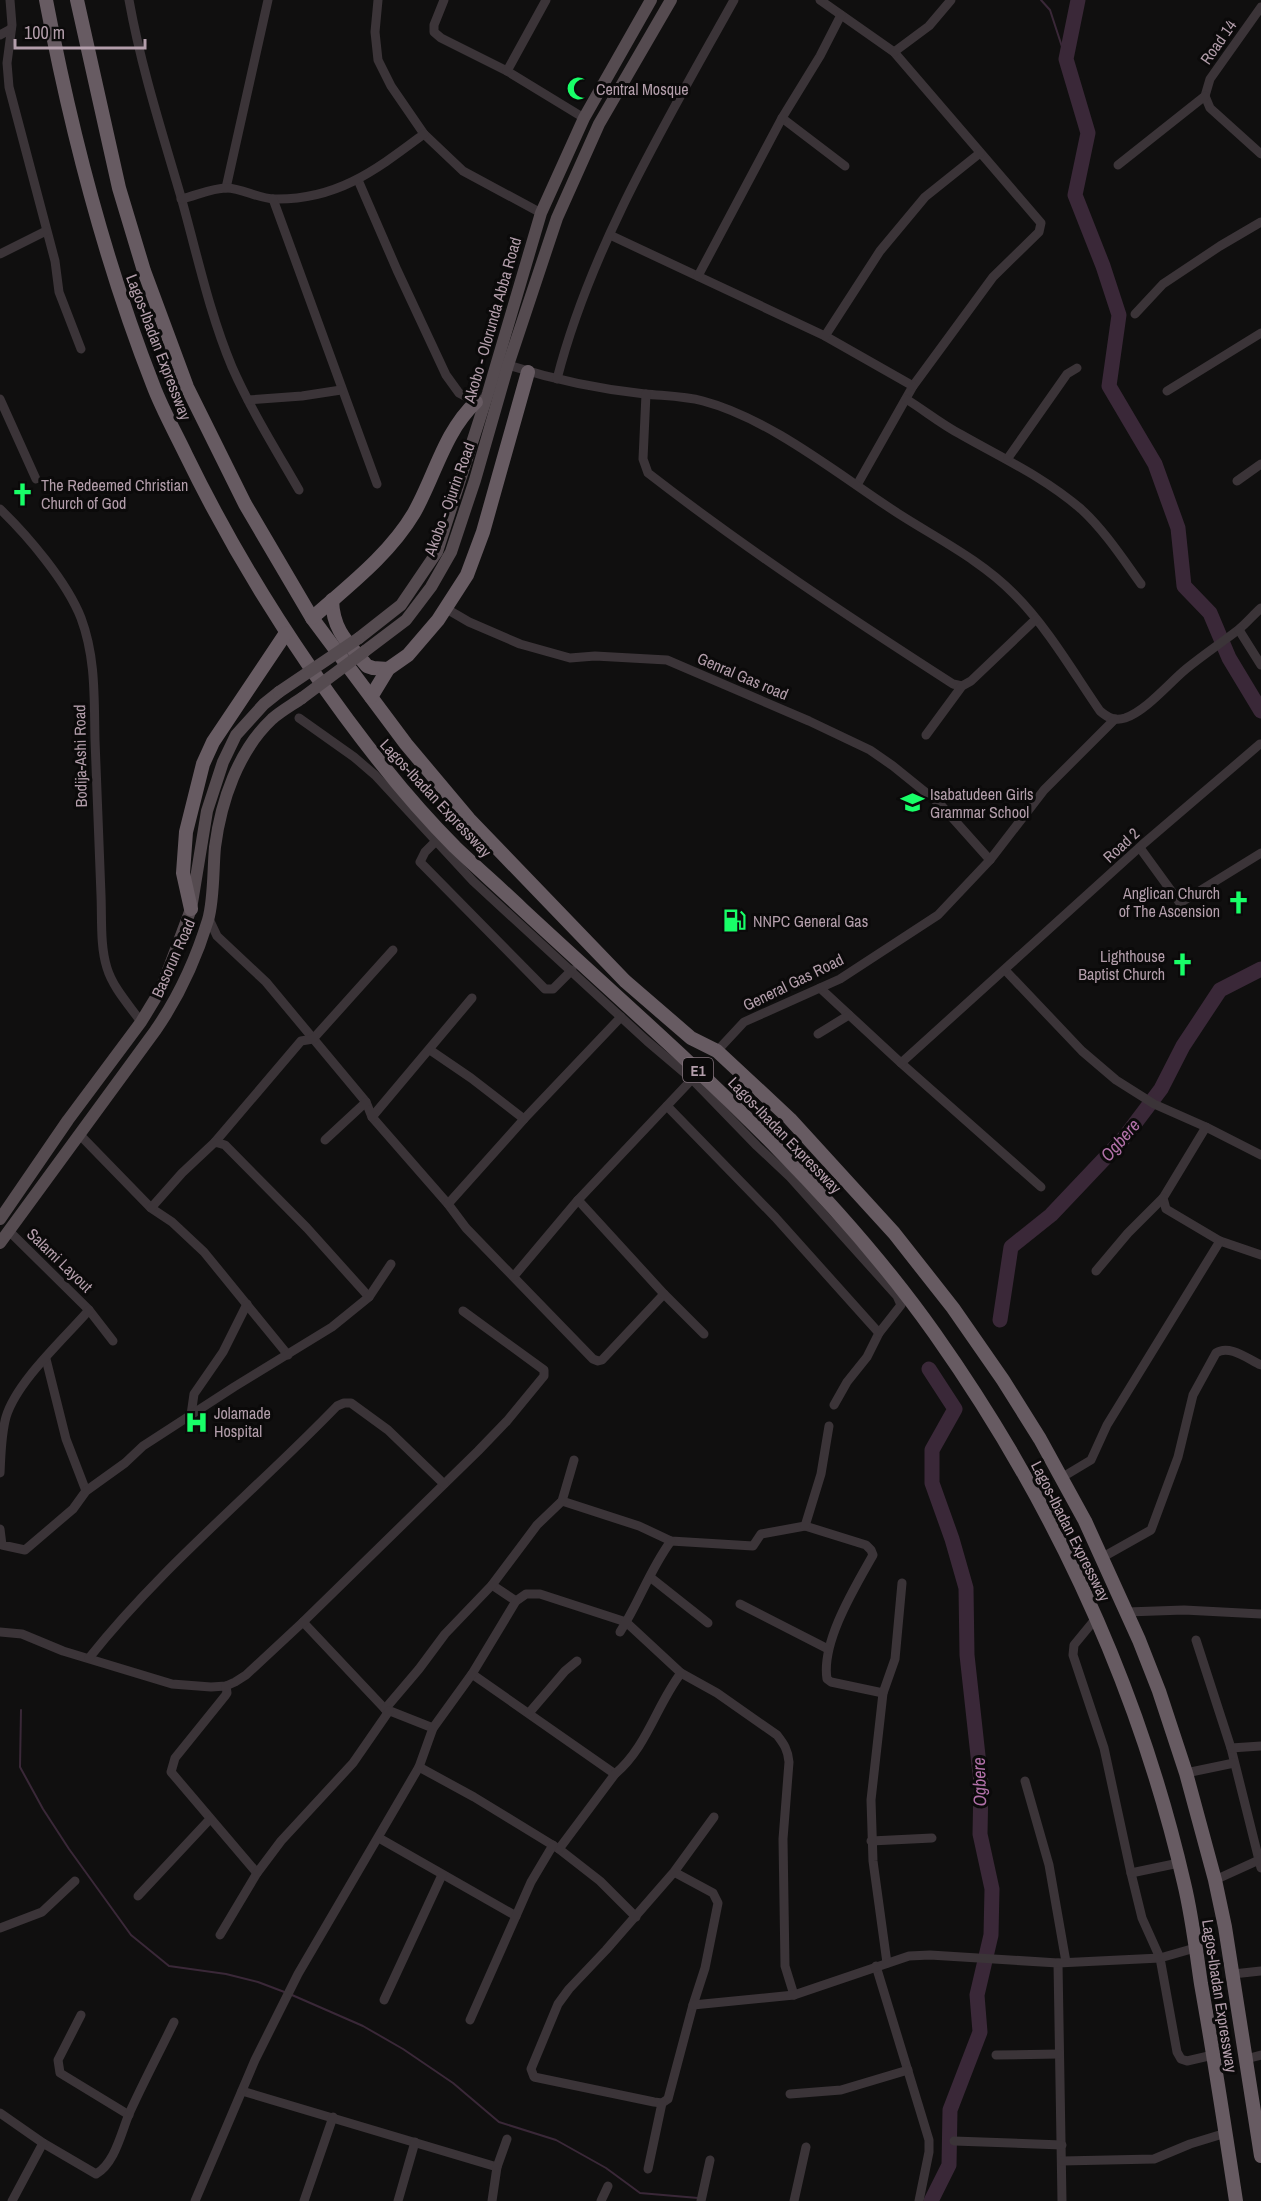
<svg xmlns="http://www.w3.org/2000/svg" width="1261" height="2201" font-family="'Archivo Narrow',sans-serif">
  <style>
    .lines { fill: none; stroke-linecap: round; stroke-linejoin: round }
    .stream { stroke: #3a2838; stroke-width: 2 }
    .river { stroke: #3a2838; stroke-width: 15 }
    .minor { stroke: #3b3438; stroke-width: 9 }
    .major { stroke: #554b50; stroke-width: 12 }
    .highway { stroke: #675b62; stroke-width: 14 }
    .major-bridge { stroke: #554b50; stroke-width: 12 }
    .labels { text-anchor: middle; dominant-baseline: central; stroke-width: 6; stroke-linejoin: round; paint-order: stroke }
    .shield { fill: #0b0a0a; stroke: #81727b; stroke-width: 1.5 }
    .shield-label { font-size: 15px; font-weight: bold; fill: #b39eab }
    .street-label { font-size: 16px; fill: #b39eab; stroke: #0b0a0a }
    .poi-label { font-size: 16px; fill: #b39eab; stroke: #0b0a0a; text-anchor: start }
    .water-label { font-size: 18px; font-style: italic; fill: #b271a9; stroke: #0b0a0a }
  </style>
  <rect width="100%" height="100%" fill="#100f0f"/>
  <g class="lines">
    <g class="stream">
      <polyline points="1041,0 1050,10 1066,59"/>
      <polyline points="21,1710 20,1767 43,1809 69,1849 131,1935 169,1966 226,1974 258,1982 287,1993"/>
      <polyline points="292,1995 363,2026 403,2049 453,2083 499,2122 556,2140 606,2168 640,2193 698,2198"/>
    </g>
    <g class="river">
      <polyline points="1078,0 1066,59 1088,133 1075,195 1103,266 1119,315 1109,386 1155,464 1178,528 1184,586 1210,613 1229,658 1261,711"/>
      <polyline points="1000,1320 1011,1247 1051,1215 1124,1138 1161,1089 1183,1046 1220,990 1261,969"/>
      <polyline points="929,1369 955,1409 932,1450 932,1483 952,1539 966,1588 967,1655 981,1783 980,1834 992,1889 991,1935 977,1995 980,2032 950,2110 949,2165 931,2201"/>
    </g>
    <g class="minor">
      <polyline points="10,0 12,25 7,63 9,87 55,261 59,292 81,349"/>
      <path d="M129,0C141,67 162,132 181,197C197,254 209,312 232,367C251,410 276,450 299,490"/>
      <polyline points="378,0 375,32 378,60 391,86 424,134 463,171 541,213"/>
      <polyline points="444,0 434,25 434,32 441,38 507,71 584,118"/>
      <polyline points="820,0 894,52 1041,223 1039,232 993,277 913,386 857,485"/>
      <polyline points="0,35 11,29"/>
      <polyline points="894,52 929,26 951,0"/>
      <polyline points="507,71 546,0"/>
      <polyline points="1205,96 1210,79 1261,7"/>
      <polyline points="1205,96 1210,108 1261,154"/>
      <polyline points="782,118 845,166"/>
      <polyline points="1118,165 1205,96"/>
      <polyline points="358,180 397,270 446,375 459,393 476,402 479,399"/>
      <polyline points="226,188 268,0"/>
      <path d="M181,199C195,196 212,188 226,188C242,188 259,199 275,199C338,200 377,169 424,134"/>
      <polyline points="273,199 377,484"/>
      <polyline points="610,235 825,336 913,386"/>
      <polyline points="0,254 46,231"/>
      <polyline points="698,276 782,118 820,56 841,15"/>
      <polyline points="1135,314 1163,284 1220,246 1261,222"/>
      <polyline points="825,336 880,251 925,197 980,153"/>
      <path d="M508,365C552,379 599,389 645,394C665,396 684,396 703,401C771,419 840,476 899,514C938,539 982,561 1014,594C1048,628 1073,672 1100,711C1108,718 1115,721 1125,718C1146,711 1169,683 1186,669C1203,655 1221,643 1238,630C1246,624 1253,615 1261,608"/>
      <path d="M557,379C591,246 668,119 734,0"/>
      <polyline points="1167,391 1261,333"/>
      <path d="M646,394L643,459L648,473C746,549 849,617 953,684L962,686"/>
      <polyline points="0,399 36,479"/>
      <path d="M906,399C924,410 941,424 960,434C1002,458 1044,477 1081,509C1104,530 1123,559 1141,584"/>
      <polyline points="248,400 302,396 341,390"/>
      <polyline points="1008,458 1067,374 1077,368"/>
      <polyline points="1237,481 1261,464"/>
      <path d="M0,509C28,536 67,582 81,618C96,658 94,699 95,740C97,792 99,844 101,895C102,919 100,946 107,968C113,988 130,1006 141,1022"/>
      <polyline points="445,608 469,622 520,644 570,658 595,656 667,660 809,721 870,750 893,766 940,804 990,860"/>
      <polyline points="1239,630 1261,665"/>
      <polyline points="299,718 354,757 375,775 473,881 647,1041 693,1080 757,1146 790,1177 897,1296 901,1305 879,1333 867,1357 847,1382 834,1405"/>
      <polyline points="926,735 962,686 971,681 1036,619"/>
      <polyline points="437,840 425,852 420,862 545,989 553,989 572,970"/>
      <polyline points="1140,848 1180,903 1261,853"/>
      <polyline points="209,919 217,936 266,982 366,1102 372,1117 448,1204 466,1228 593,1359 598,1361 602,1360 664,1294"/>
      <polyline points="1005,970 1082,1051 1116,1080 1154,1104 1206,1127 1261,1155"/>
      <polyline points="820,988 901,1063 1041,1187"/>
      <polyline points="818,1034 849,1015"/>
      <polyline points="430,1050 471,1078 524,1119"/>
      <polyline points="717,1051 744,1022 840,979 938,915 990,860 1044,790 1115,719"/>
      <polyline points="901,1063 1142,845 1260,744"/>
      <polyline points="667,1106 775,1217 879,1333"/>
      <polyline points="372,1117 472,998"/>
      <polyline points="1206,1127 1163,1198 1166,1209 1220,1241 1261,1255"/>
      <polyline points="79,1134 151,1208 172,1222 204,1252 288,1355"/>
      <polyline points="325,1140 366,1102"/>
      <polyline points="215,1142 301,1041 313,1039 393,950"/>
      <polyline points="578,1200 664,1294 704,1334"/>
      <polyline points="448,1204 524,1119 621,1017"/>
      <polyline points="151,1208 182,1173 215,1142 225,1145 307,1228 369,1297"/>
      <polyline points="9,1231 89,1310 113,1341"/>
      <polyline points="1096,1271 1128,1233 1163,1198"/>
      <polyline points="514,1276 578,1200 696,1075"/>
      <polyline points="46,1359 66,1439 86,1491"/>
      <polyline points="191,1415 194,1394 223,1352 247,1304"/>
      <path d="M0,1473C1,1455 1,1435 6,1417C17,1381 64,1339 89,1310"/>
      <polyline points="1061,1478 1091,1460 1107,1425 1220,1241"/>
      <path d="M562,1501L639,1526L671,1541L753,1546L761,1534L805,1526L866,1545L871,1550L873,1555C855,1587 821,1642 827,1679L831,1682L883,1693"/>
      <polyline points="805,1526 821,1474 829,1426"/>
      <polyline points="0,1529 2,1545 25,1550 73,1509 86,1491 125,1463 143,1446 234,1387 332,1327 369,1297 391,1264"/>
      <path d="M1103,1557L1151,1530L1178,1457L1193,1395L1216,1353C1229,1344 1248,1359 1261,1365"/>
      <polyline points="650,1577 708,1623"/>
      <path d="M492,1585L516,1601L526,1594H540L626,1622L681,1673L717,1693L777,1735C784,1744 788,1750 789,1762L783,1839L785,1966L794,1995"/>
      <polyline points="740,1604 828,1649"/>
      <polyline points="1127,1612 1184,1610 1261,1614"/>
      <polyline points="1097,1617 1074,1645 1073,1655 1104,1748 1131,1873 1142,1918 1160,1958 1177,2052 1181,2059 1187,2061 1213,2055"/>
      <polyline points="303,1622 385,1709 433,1728"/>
      <polyline points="0,1632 22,1634 63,1651 172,1684 211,1687 226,1686 235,1682 246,1675 303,1622 478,1451 507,1421 544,1376 544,1370 463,1311"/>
      <path d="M620,1632C639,1603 650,1569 671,1541"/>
      <polyline points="1196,1640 1231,1748 1261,1868"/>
      <path d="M89,1658C162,1566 255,1491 337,1406L344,1403H351L388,1430L444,1484"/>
      <polyline points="472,1674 615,1774"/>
      <polyline points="226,1686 227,1693 225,1696 175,1758 171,1772 257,1873"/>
      <polyline points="385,1709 419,1669 445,1634 492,1585 537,1525 562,1501 574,1460"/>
      <polyline points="529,1713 565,1671 577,1661"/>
      <polyline points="1231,1748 1261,1746"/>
      <polyline points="419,1767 474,1797 559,1849 600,1881 636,1917"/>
      <polyline points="1186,1773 1234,1763"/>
      <polyline points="1025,1781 1049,1865 1066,1962"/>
      <polyline points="379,1838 516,1916"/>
      <polyline points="871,1841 932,1838"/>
      <path d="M559,1849L615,1774C647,1747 656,1706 681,1673"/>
      <polyline points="674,1872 713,1893 718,1903 705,1968 693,2005 668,2099 662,2103 654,2102 534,2077 531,2069 558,2004 569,1989 606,1950 674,1872 714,1817"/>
      <polyline points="1131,1873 1179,1863"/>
      <polyline points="1215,1880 1261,1859"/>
      <polyline points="138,1896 210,1819"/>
      <polyline points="0,1928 42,1912 75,1881"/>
      <polyline points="220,1935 257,1873 281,1841 353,1763 389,1711"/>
      <polyline points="887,1963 873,1861 871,1800 883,1693 895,1659 902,1583"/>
      <polyline points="1058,1963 1062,2201"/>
      <polyline points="876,1966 929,2140 929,2152 919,2201"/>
      <polyline points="1233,1974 1261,1971"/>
      <polyline points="384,2000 442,1875"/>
      <polyline points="693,2005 794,1995 909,1956 930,1955 1058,1963 1160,1958 1195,1948"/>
      <polyline points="81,2015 58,2060 60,2073 129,2115"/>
      <polyline points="470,2020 531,1882 553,1845"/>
      <polyline points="996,2055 1059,2054"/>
      <polyline points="1246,2059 1261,2055"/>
      <polyline points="242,2091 497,2167"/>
      <polyline points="790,2094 841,2090 908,2070"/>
      <path d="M0,2113L43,2143L96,2174C115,2163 121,2133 129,2114C143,2083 159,2053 174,2022"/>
      <polyline points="954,2141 1062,2145"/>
      <polyline points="1062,2161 1154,2159 1190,2144 1226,2133"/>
      <polyline points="648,2169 662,2103"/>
      <polyline points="12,2201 43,2143"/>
      <polyline points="195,2201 255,2060 298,1974 419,1767 433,1728 472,1674 516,1601"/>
      <polyline points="304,2201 333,2117"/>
      <polyline points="398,2201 415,2142"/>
      <polyline points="492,2201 497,2167 507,2139"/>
      <polyline points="601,2201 608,2186"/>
      <polyline points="701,2201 710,2160"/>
      <polyline points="794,2201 806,2147"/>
    </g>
    <g class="major">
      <polyline points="359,638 401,605 437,552 488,393 541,213 584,118 651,0"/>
      <polyline points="365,651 406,620 431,587 451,552 475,480 508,365 557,218 599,124 671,0"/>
      <polyline points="0,1219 68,1120 141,1022 161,989 191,909 207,811 223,762 236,735 264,704 279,692"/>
      <path d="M0,1243L155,1031C178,998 196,959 208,920C214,900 213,868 215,847C221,801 238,751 272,719C281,711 292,705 302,698"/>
    </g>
    <g class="highway">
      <path d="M46,0C71,131 104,260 153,385C162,409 175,432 186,455C222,529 263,599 310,667C354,731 400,792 455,847C477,868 500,888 522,909C666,1043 820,1171 935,1334C1052,1500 1138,1684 1184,1883C1192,1916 1196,1950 1201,1984C1214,2056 1225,2129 1236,2201"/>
      <polyline points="77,0 119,188 144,271 187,387 245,504 312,618 406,744 469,819 625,981 691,1038 717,1051 790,1119 894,1233 953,1308 1003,1380 1040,1439 1085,1521 1139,1640 1159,1691 1186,1773 1215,1880 1225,1927 1261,2156"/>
      <path d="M332,600C333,631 348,643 367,666L373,668L388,669"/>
      <path d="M312,618C348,586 389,555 414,513C435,476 444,432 476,402"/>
      <polyline points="371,697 388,669 408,655 438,620 467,575 483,532 528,372"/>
      <polyline points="191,909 183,873 186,832 203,764 213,742 286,633"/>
    </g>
    <g class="major-bridge">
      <polyline points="279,692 359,638"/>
      <polyline points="302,698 365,651"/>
    </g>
  </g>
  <defs>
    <symbol id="mosque-bare" viewBox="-9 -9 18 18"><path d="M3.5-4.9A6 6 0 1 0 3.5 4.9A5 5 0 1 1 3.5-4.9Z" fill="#18ff68" stroke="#0b0a0a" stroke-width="2.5" paint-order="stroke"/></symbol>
    <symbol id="church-bare" viewBox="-9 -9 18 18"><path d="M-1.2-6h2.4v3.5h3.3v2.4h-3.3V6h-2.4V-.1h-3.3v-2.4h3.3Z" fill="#18ff68" stroke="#0b0a0a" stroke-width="2.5" paint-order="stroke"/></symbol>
    <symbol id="university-bare" viewBox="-9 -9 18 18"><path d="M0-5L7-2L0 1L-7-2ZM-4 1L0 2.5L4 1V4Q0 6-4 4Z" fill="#18ff68" stroke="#0b0a0a" stroke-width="2.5" paint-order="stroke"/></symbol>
    <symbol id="fuel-bare" viewBox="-9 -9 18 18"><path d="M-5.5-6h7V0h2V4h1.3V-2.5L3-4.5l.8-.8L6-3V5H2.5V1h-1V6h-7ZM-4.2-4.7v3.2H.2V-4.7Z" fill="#18ff68" stroke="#0b0a0a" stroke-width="2.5" paint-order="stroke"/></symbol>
    <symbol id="hospital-bare" viewBox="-9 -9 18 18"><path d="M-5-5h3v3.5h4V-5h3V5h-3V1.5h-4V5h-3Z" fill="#18ff68" stroke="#0b0a0a" stroke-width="2.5" paint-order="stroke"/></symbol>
  </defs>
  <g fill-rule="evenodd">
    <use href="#mosque-bare" x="562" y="72" width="33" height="33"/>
    <use href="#church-bare" x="6" y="478" width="33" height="33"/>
    <use href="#university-bare" x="896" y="786" width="33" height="33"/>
    <use href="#church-bare" x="1222" y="886" width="33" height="33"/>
    <use href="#fuel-bare" x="718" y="904" width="33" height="33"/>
    <use href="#church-bare" x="1166" y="948" width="33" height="33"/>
    <use href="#hospital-bare" x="180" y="1406" width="33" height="33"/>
  </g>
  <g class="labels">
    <rect class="shield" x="683" y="1058" width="30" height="24" rx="4.5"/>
    <g class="shield-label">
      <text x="698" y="1070">E1</text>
    </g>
    <g class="street-label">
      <text transform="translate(1218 42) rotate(-55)">Road 14</text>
      <text transform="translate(492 320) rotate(-74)">Akobo - Olorunda Abba Road</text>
      <text transform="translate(159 347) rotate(69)">Lagos-Ibadan Expressway</text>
      <text transform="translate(449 499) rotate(-70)">Akobo - Ojurin Road</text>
      <text transform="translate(743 676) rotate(23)">Genral Gas road</text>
      <text transform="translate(80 756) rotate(-91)">Bodija-Ashi Road</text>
      <text transform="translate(436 798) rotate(47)">Lagos-Ibadan Expressway</text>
      <text transform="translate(1121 845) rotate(-43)">Road 2</text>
      <text transform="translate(173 958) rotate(-66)">Basorun Road</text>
      <text transform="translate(793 982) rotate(-26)">General Gas Road</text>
      <text transform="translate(785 1135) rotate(46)">Lagos-Ibadan Expressway</text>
      <text transform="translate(60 1260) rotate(44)">Salami Layout</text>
      <text transform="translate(1071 1531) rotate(63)">Lagos-Ibadan Expressway</text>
      <text transform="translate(1220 1996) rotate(81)">Lagos-Ibadan Expressway</text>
    </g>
    <g class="poi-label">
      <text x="596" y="89">Central Mosque</text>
      <text x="41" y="485">The Redeemed Christian<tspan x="41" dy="18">Church of God</tspan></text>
      <text x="930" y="794">Isabatudeen Girls<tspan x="930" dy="18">Grammar School</tspan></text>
      <text x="1220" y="893" text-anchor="end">Anglican Church<tspan x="1220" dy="18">of The Ascension</tspan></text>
      <text x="753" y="921">NNPC General Gas</text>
      <text x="1165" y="956" text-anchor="end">Lighthouse<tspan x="1165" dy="18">Baptist Church</tspan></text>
      <text x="214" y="1413">Jolamade<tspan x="214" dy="18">Hospital</tspan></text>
    </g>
    <g class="water-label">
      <text transform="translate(1120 1140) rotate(-49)">Ogbere</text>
      <text transform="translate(979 1782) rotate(-92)">Ogbere</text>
    </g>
  </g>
  <path d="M15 39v9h130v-9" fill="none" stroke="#b39eab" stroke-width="3"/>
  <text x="24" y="39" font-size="18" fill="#b39eab" stroke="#0b0a0a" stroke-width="4.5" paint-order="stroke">100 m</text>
</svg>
